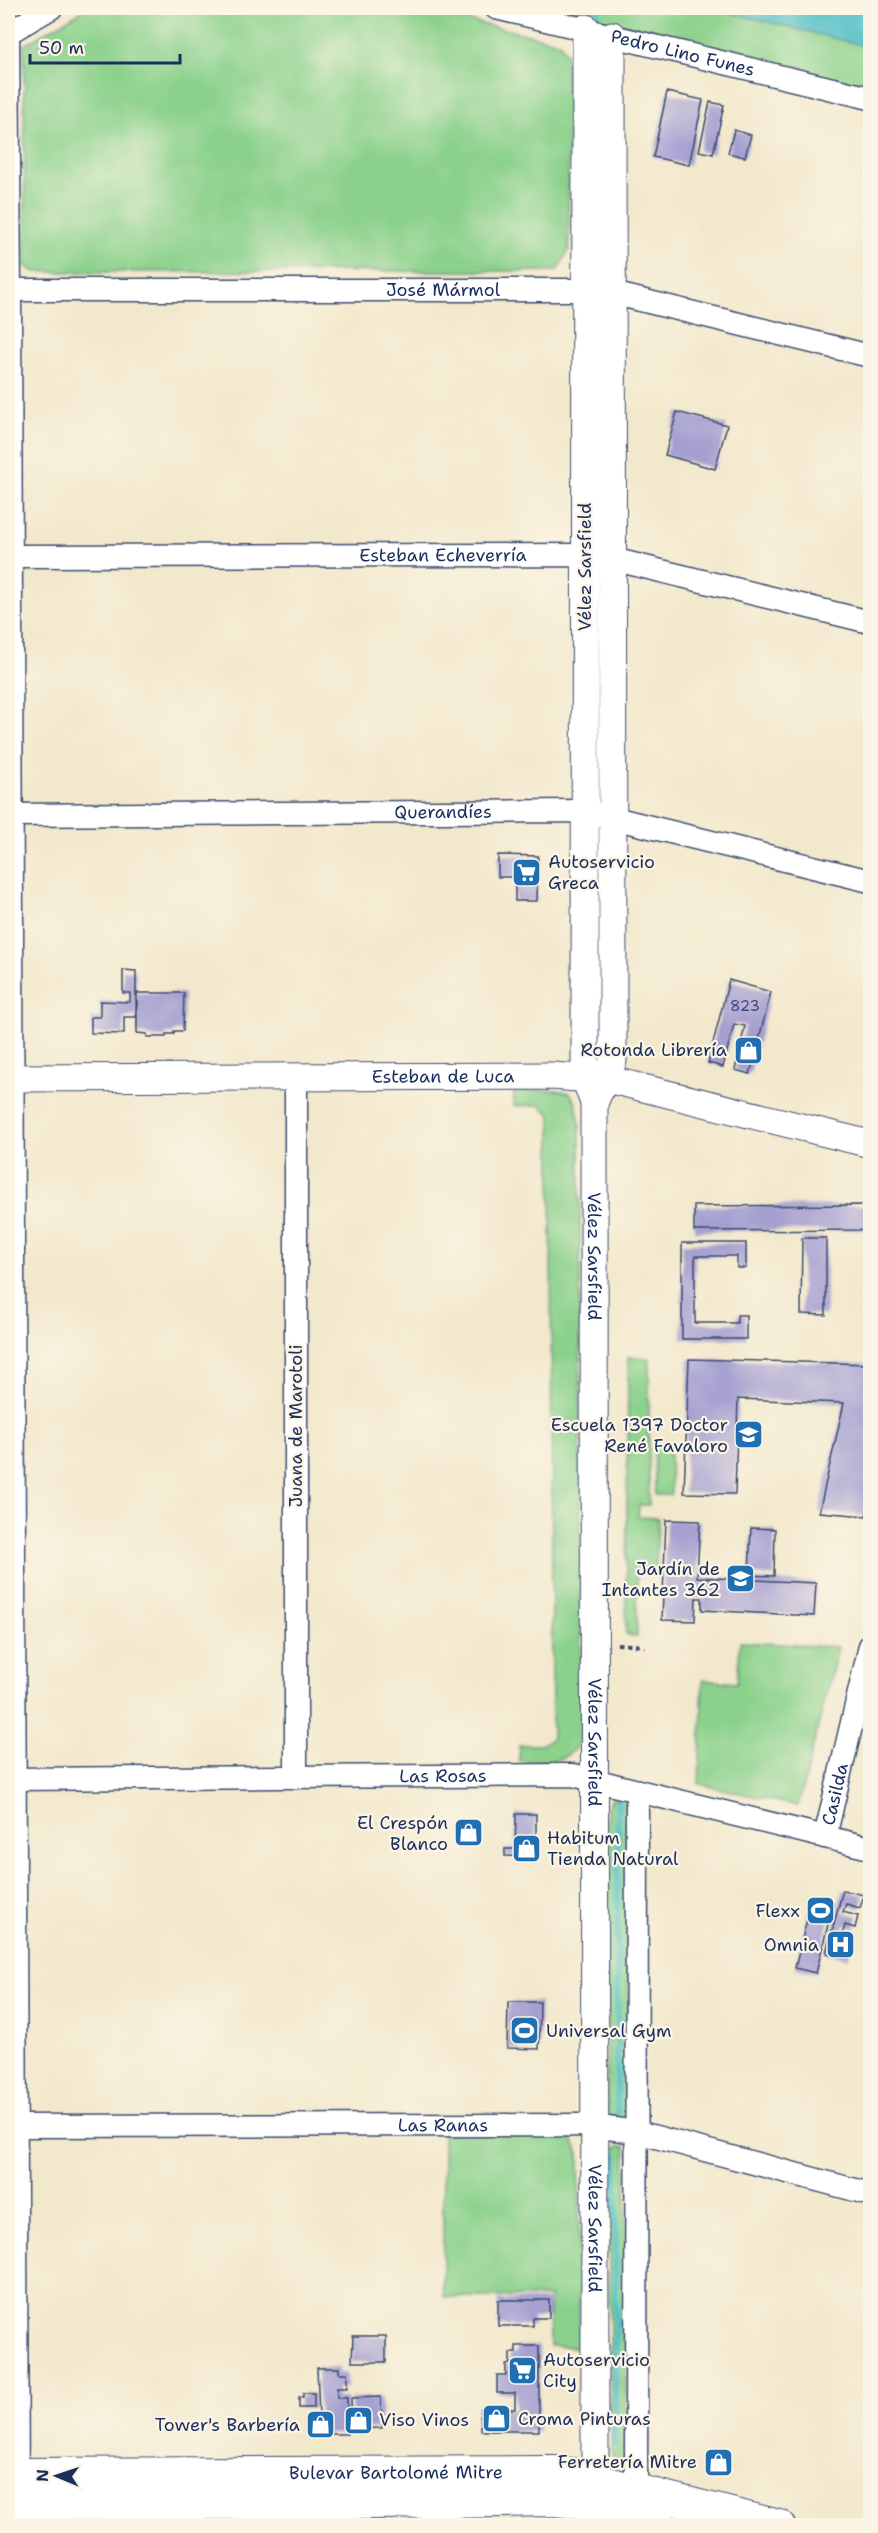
<svg xmlns="http://www.w3.org/2000/svg" width="878" height="2533" font-family="'Shantell Sans',sans-serif">
  <style>
    .green { fill: #8bd18c; stroke: #538075; stroke-width: 1.5 }
    .water { fill: #51bfc6; stroke: #367792; stroke-width: 1.5 }
    .lines { fill: none; stroke-linecap: round; stroke-linejoin: round }
    .stream { stroke: #51bfc6; stroke-width: 6 }
    .building { fill: #a6a0d1 }
    .minor-casing { stroke: #3b4b6e; stroke-width: 25 }
    .tertiary-casing { stroke: #3b4b6e; stroke-width: 29 }
    .secondary-casing { stroke: #3b4b6e; stroke-width: 34 }
    .path { stroke: #3b4b6e; stroke-width: 4; stroke-dasharray: 4.5 4.5; stroke-linecap: butt }
    .minor { stroke: #fff; stroke-width: 22 }
    .tertiary { stroke: #fff; stroke-width: 27 }
    .secondary { stroke: #fff; stroke-width: 32 }
    .labels { text-anchor: middle; dominant-baseline: central; stroke-width: 4.5; stroke-linejoin: round; paint-order: stroke }
    .number-label { font-size: 15px; fill: #3e4b7b }
    .street-label { font-size: 18px; fill: #1b2f5e; stroke: #fcf5e5 }
    .poi-label { font-size: 18px; fill: #1b2f5e; stroke: #fcf5e5; text-anchor: end }
  </style>
  <rect width="100%" height="100%" fill="#fcf5e5"/>
  <filter id="ink" filterUnits="userSpaceOnUse"><feTurbulence type="fractalNoise" baseFrequency=".0167" numOctaves="2"/><feDisplacementMap in="SourceGraphic" scale="12" xChannelSelector="R" yChannelSelector="G"/><feConvolveMatrix kernelMatrix="1 2 1 2 8 2 1 2 1" color-interpolation-filters="sRGB"/></filter>
  <filter id="wash" filterUnits="userSpaceOnUse"><feTurbulence type="fractalNoise" baseFrequency=".008" numOctaves="4" result="noise"/><feDisplacementMap in="SourceGraphic" scale="24" xChannelSelector="R" yChannelSelector="G"/><feGaussianBlur stdDeviation="1.35" result="paint"/><feColorMatrix in="noise" values="0 0 0 0 0 0 0 0 0 0 0 0 0 0 0 0 0 1.4 0 .05"/><feComposite in="paint" operator="in"/></filter>
  <g filter="url(#wash)">
    <rect width="100%" height="100%" fill="#f2e8cc"/>
    <g class="green">
      <polygon points="8,8 51,8 8,33"/>
      <polygon points="87,8 415,8 559,42 567,55 569,250 557,271 35,272 25,266 24,45"/>
      <polygon points="496,8 870,8 870,98"/>
      <path d="M557,1090L570,1093L576,1103L580,1124L581,1742C563,1766 546,1761 519,1761V1745H541L552,1738L551,1115L540,1105L514,1106V1091Z"/>
      <polygon points="628,1357 649,1358 649,1505 639,1505 638,1517 658,1518 656,1569 637,1569 637,1636 626,1635"/>
      <polygon points="654,1442 670,1442 671,1495 655,1495"/>
      <polygon points="740,1642 838,1647 798,1806 699,1784 703,1680 737,1683"/>
      <polygon points="623,1797 629,1801 629,2122 611,2122 607,2112 607,1809 612,1799"/>
      <path d="M443,2133L561,2134C575,2139 577,2146 579,2160V2347L550,2346L549,2297H443Z"/>
      <polygon points="620,2146 626,2146 626,2462 616,2460 611,2449 608,2161 612,2150"/>
      <polygon points="550,2510 582,2516 585,2525 539,2526"/>
    </g>
    <polygon class="water" points="711,8 870,8 870,47"/>
    <g class="lines">
      <g class="stream">
        <polyline points="598,8 598,16"/>
        <polyline points="617,2113 618,1800"/>
        <polyline points="615,2445 616,2156"/>
      </g>
    </g>
    <g id="blocks">
      <g class="building">
        <polygon points="667,92 703,100 689,165 653,157"/>
        <polygon points="710,102 724,105 713,154 699,151"/>
        <polygon points="734,130 751,135 745,157 728,153"/>
        <polygon points="677,412 727,425 715,469 665,455"/>
        <polygon points="498,855 538,856 537,901 515,901 515,877 498,877"/>
        <polygon points="123,970 136,971 136,1017 124,1017 124,1034 91,1033 91,1017 100,1017 100,1001 130,1002 130,993 123,993"/>
        <polygon points="729,980 771,992 750,1074 735,1070 745,1026 734,1024 723,1067 708,1063"/>
        <polygon points="137,993 184,993 183,1031 174,1031 174,1034 166,1034 166,1037 147,1037 147,1034 137,1033"/>
        <polygon points="870,1205 870,1230 694,1231 694,1206"/>
        <polygon points="802,1238 826,1238 826,1315 801,1314"/>
        <polygon points="682,1243 746,1243 746,1268 737,1268 737,1256 695,1256 695,1323 737,1323 737,1315 746,1315 746,1339 682,1339"/>
        <polygon points="689,1359 869,1364 868,1411 870,1411 870,1500 866,1516 819,1512 844,1403 738,1399 735,1494 684,1493"/>
        <polygon points="666,1520 700,1521 697,1577 816,1583 814,1616 702,1610 702,1598 696,1598 695,1621 662,1620"/>
        <polygon points="751,1528 775,1529 774,1576 749,1575"/>
        <polygon points="516,1814 536,1814 536,1857 505,1856 505,1849 515,1849"/>
        <polygon points="843,1890 864,1895 860,1908 846,1904 843,1912 858,1916 855,1928 845,1925 842,1936 853,1939 848,1958 826,1953"/>
        <polygon points="812,1899 833,1904 816,1973 795,1968"/>
        <polygon points="508,2002 540,2002 539,2049 507,2048"/>
        <polygon points="498,2300 549,2300 549,2318 533,2318 533,2326 498,2326"/>
        <polygon points="353,2336 386,2336 386,2362 352,2362"/>
        <polygon points="516,2346 539,2346 539,2431 481,2431 480,2409 515,2409 515,2393 497,2393 497,2375 506,2375 506,2365 510,2364 510,2353 516,2353"/>
        <polygon points="317,2368 339,2368 339,2373 347,2373 347,2388 337,2388 337,2398 347,2398 347,2434 309,2434 309,2415 319,2415"/>
        <polygon points="303,2393 314,2393 314,2408 299,2408 299,2397 303,2397"/>
        <polygon points="381,2397 382,2428 352,2429 351,2398"/>
      </g>
    </g>
  </g>
  <g filter="url(#ink)">
    <use href="#blocks" fill-opacity="0" stroke="#3b4b6e" stroke-width="1.5"/>
    <g class="lines">
      <defs>
        <g id="minor">
          <path id="s1" d="M496,8L870,98"/>
          <polyline points="8,33 10,290 17,2526"/>
          <polyline points="8,33 51,8"/>
          <path id="s2" d="M8,290H586L612,293L870,356"/>
          <path id="s3" d="M8,556L585,555L612,559L870,622"/>
          <path id="s4" d="M8,815L585,811L870,881"/>
          <polyline points="296,1777 296,1076"/>
          <path id="s5" d="M8,1779L573,1775L870,1848"/>
          <path id="s6" d="M825,1837L870,1646"/>
          <path id="s7" d="M8,2126L585,2125L637,2132L870,2194"/>
          <polyline points="636,2503 637,1791"/>
        </g>
        <g id="tertiary">
          <path id="s8" d="M586,28L585,1078L594,1103L595,2481"/>
          <path id="s9" d="M8,1078L553,1076L615,1081L870,1144"/>
          <polyline points="594,1103 613,1061 612,35"/>
        </g>
        <g id="secondary">
          <path id="s10" d="M8,2474L554,2472L572,2474L779,2526"/>
          <polyline points="8,2504 378,2503 554,2500 575,2502 660,2526"/>
        </g>
      </defs>
      <use href="#minor" class="minor-casing"/>
      <use href="#tertiary" class="tertiary-casing"/>
      <use href="#secondary" class="secondary-casing"/>
      <polyline class="path" points="617,1644 645,1646"/>
      <use href="#minor" class="minor"/>
      <use href="#tertiary" class="tertiary"/>
      <use href="#secondary" class="secondary"/>
    </g>
  </g>
  <defs>
    <symbol id="supermarket-square" viewBox="-11 -11 22 22"><rect x="-9" y="-9" width="18" height="18" rx="4" fill="#1f6fb2" stroke="#fcf5e5"/><path d="M-6-5.5h2.5l.6 2H6L4.5 2H-2.5L-4.4-4H-6ZM-1.5 3.2a1.3 1.3 0 1 0 .1 0ZM3 3.2a1.3 1.3 0 1 0 .1 0Z" fill="#fff"/></symbol>
    <symbol id="shop-square" viewBox="-11 -11 22 22"><rect x="-9" y="-9" width="18" height="18" rx="4" fill="#1f6fb2" stroke="#fcf5e5"/><path d="M-5-2.5h2.3a2.7 3.5 0 0 1 5.4 0H5L5.5 6h-11ZM-1.5-2.5h3a1.5 2.3 0 0 0-3 0Z" fill="#fff"/></symbol>
    <symbol id="school-square" viewBox="-11 -11 22 22"><rect x="-9" y="-9" width="18" height="18" rx="4" fill="#1f6fb2" stroke="#fcf5e5"/><path d="M0-5L7-2L0 1L-7-2ZM-4 1L0 2.5L4 1V4Q0 6-4 4Z" fill="#fff"/></symbol>
    <symbol id="stadium-square" viewBox="-11 -11 22 22"><rect x="-9" y="-9" width="18" height="18" rx="4" fill="#1f6fb2" stroke="#fcf5e5"/><path d="M0-5a6.5 5 0 1 0 0 10a6.5 5 0 1 0 0-10ZM-3.5-1.8h7v3.6h-7Z" fill="#fff"/></symbol>
    <symbol id="hospital-square" viewBox="-11 -11 22 22"><rect x="-9" y="-9" width="18" height="18" rx="4" fill="#1f6fb2" stroke="#fcf5e5"/><path d="M-5-5h3v3.5h4V-5h3V5h-3V1.5h-4V5h-3Z" fill="#fff"/></symbol>
  </defs>
  <g fill-rule="evenodd">
    <use href="#supermarket-square" x="510" y="856" width="33" height="33"/>
    <use href="#shop-square" x="732" y="1034" width="33" height="33"/>
    <use href="#school-square" x="732" y="1418" width="33" height="33"/>
    <use href="#school-square" x="724" y="1562" width="33" height="33"/>
    <use href="#shop-square" x="452" y="1816" width="33" height="33"/>
    <use href="#shop-square" x="510" y="1832" width="33" height="33"/>
    <use href="#stadium-square" x="804" y="1894" width="33" height="33"/>
    <use href="#hospital-square" x="824" y="1928" width="33" height="33"/>
    <use href="#stadium-square" x="508" y="2014" width="33" height="33"/>
    <use href="#supermarket-square" x="506" y="2354" width="33" height="33"/>
    <use href="#shop-square" x="480" y="2402" width="33" height="33"/>
    <use href="#shop-square" x="342" y="2404" width="33" height="33"/>
    <use href="#shop-square" x="304" y="2408" width="33" height="33"/>
    <use href="#shop-square" x="702" y="2446" width="33" height="33"/>
  </g>
  <g class="labels">
    <g class="number-label">
      <text x="745" y="1006">823</text>
    </g>
    <g class="street-label">
      <text stroke="none"><textPath href="#s1" startOffset="192">Pedro Lino Funes</textPath></text>
      <text stroke="none"><textPath href="#s2" startOffset="435">José Mármol</textPath></text>
      <text stroke="none"><textPath href="#s3" startOffset="435">Esteban Echeverría</textPath></text>
      <text transform="translate(585 567) rotate(-90)">Vélez Sarsfield</text>
      <text stroke="none"><textPath href="#s4" startOffset="435">Querandíes</textPath></text>
      <text stroke="none"><textPath href="#s9" startOffset="435">Esteban de Luca</textPath></text>
      <text stroke="none"><textPath href="#s8" startOffset="1230">Vélez Sarsfield</textPath></text>
      <text transform="translate(296 1426) rotate(-90)">Juana de Marotoli</text>
      <text stroke="none"><textPath href="#s8" startOffset="1716">Vélez Sarsfield</textPath></text>
      <text stroke="none"><textPath href="#s5" startOffset="435">Las Rosas</textPath></text>
      <text stroke="none"><textPath href="#s6" startOffset="44">Casilda</textPath></text>
      <text stroke="none"><textPath href="#s7" startOffset="435">Las Ranas</textPath></text>
      <text stroke="none"><textPath href="#s8" startOffset="2202">Vélez Sarsfield</textPath></text>
      <text stroke="none"><textPath href="#s10" startOffset="388">Bulevar Bartolomé Mitre</textPath></text>
    </g>
    <g class="poi-label">
      <text x="548" y="862" text-anchor="start">Autoservicio<tspan x="548" dy="21">Greca</tspan></text>
      <text x="727" y="1050">Rotonda Librería</text>
      <text x="728" y="1425">Escuela 1397 Doctor<tspan x="728" dy="21">René Favaloro</tspan></text>
      <text x="720" y="1569">Jardín de<tspan x="720" dy="21">Intantes 362</tspan></text>
      <text x="448" y="1823">El Crespón<tspan x="448" dy="21">Blanco</tspan></text>
      <text x="547" y="1838" text-anchor="start">Habitum<tspan x="547" dy="21">Tienda Natural</tspan></text>
      <text x="800" y="1911">Flexx</text>
      <text x="819" y="1945">Omnia</text>
      <text x="546" y="2031" text-anchor="start">Universal Gym</text>
      <text x="543" y="2360" text-anchor="start">Autoservicio<tspan x="543" dy="21">City</tspan></text>
      <text x="518" y="2419" text-anchor="start">Croma Pinturas</text>
      <text x="379" y="2420" text-anchor="start">Viso Vinos</text>
      <text x="300" y="2425">Tower's Barbería</text>
      <text x="697" y="2462">Ferretería Mitre</text>
    </g>
  </g>
  <rect width="878" height="2533" fill="none" stroke="#fcf5e5" stroke-width="30"/>
  <g transform="translate(57 2476) rotate(272)" stroke="#fcf5e5" stroke-width="4.5" paint-order="stroke">
  <path d="M0-4.5L10 22L0 15L-10 22Z" fill="#1b2f5e"/>
  <text y="-9" font-size="16" font-weight="bold" text-anchor="middle" fill="#1b2f5e">N</text>
  </g>
  <path d="M30 54v9h150v-9" fill="none" stroke="#1b2f5e" stroke-width="3"/>
  <text x="39" y="54" font-size="18" fill="#1b2f5e" stroke="#fcf5e5" stroke-width="4.5" paint-order="stroke">50 m</text>
</svg>
